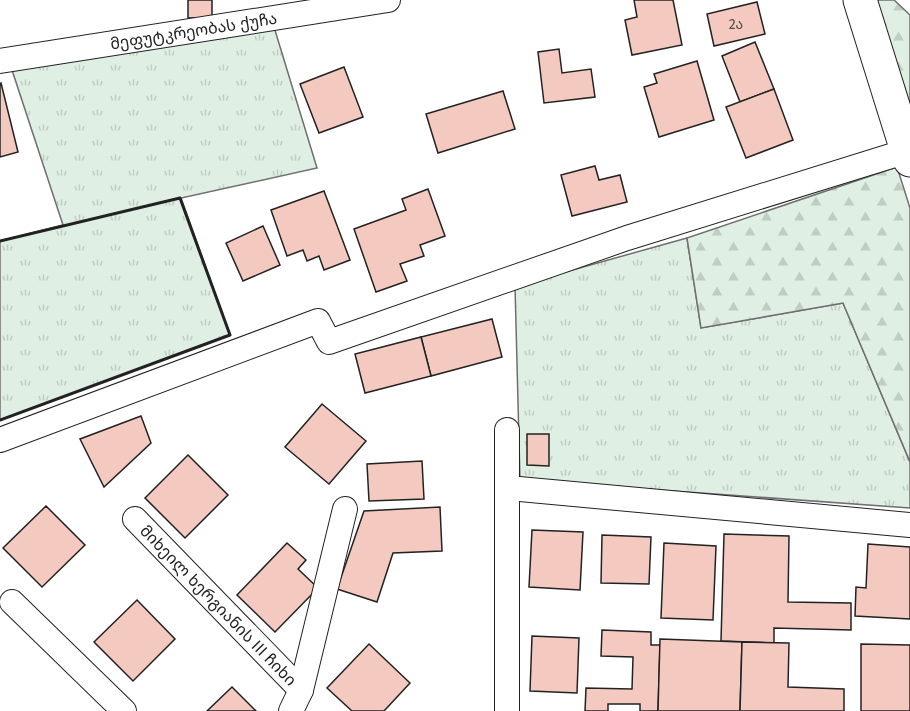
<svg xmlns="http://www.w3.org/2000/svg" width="910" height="711" font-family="'Fira Sans','Noto Sans Georgian',sans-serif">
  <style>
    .grass { fill: url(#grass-tufts); stroke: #6f6f6f; stroke-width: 1.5 }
    .forest { fill: url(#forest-firs); stroke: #6f6f6f; stroke-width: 1.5 }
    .building { fill: #f3c9c0; stroke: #222; stroke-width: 1.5 }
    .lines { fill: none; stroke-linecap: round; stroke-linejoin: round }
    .street-casing { stroke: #222; stroke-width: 26 }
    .secondary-casing { stroke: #222; stroke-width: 35 }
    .street { stroke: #fff; stroke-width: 24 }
    .secondary { stroke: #fff; stroke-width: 33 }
    .wall { stroke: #222; stroke-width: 3 }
    .labels { text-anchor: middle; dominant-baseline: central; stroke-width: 4.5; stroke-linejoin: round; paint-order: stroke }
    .number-label { font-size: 14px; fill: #564c4a }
    .street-label { font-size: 16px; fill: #222; stroke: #fff }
  </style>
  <defs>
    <pattern id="grass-tufts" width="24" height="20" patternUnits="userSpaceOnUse" patternTransform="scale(1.5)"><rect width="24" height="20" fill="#e0efe3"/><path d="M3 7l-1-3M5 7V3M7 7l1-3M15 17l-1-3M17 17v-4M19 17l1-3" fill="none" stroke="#c0cdc2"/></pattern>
    <pattern id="forest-firs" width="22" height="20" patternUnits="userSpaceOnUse" patternTransform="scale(1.5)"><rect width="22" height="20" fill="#e0efe3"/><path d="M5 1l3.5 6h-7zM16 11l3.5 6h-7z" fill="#c0cdc2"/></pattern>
  </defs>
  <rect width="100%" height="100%" fill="#fff"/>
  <g class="grass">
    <polygon points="274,27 317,168 181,198 230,335 0,420 0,241 63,225 12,70"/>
    <polygon points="687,238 701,328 843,303 910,462 910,508 520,480 515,286"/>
  </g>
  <g class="forest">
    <polygon points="868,0 894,0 910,15 910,130"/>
    <polygon points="897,167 910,208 910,462 843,303 701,328 687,238"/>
  </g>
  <g class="building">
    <rect x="188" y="0" width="24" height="18"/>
    <polygon points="634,0 673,0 682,45 632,55 625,20 637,17"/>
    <polygon points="757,2 765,34 714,46 707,14"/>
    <polygon points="755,42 774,89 740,102 722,56"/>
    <polygon points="559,49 562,73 591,69 595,97 544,103 538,52"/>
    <polygon points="697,61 714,120 659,137 644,87 657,83 654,74"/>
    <polygon points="344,67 363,117 319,133 300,84"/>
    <polygon points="1,83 18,152 0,157 0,84"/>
    <polygon points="774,89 793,140 746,158 726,107"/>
    <polygon points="503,91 515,129 438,153 426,114"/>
    <polygon points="595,166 599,180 620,175 627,202 572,216 561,175"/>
    <polygon points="428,189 445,236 420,245 424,256 400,264 407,281 376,292 354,229 406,210 402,199"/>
    <polygon points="324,191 350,260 324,270 319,256 307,261 303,250 287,256 271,210"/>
    <polygon points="263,226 280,265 243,281 226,243"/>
    <polygon points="492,319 502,357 431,376 421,337"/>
    <polygon points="421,337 431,376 365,393 355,354"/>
    <polygon points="322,404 366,441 329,484 285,447"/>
    <polygon points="141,416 151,443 104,487 80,439"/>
    <polygon points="527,434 549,434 549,466 527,465"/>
    <polygon points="188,455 228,495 185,538 145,498"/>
    <polygon points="422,461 424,499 369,501 367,464"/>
    <polygon points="46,506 85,545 42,587 3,548"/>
    <polygon points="440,507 442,551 393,553 377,602 337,589 364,511"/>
    <polygon points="532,530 583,532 580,590 529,587"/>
    <polygon points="724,534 789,536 788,602 851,603 851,630 774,628 774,643 721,641"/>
    <polygon points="602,535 651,537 649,584 601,583"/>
    <polygon points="287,543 306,560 298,569 318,588 275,632 237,595"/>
    <polygon points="664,543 716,546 713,620 661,618"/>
    <polygon points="868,544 910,547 910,619 855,616 856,587 866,588"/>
    <polygon points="137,600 175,639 133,681 94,642"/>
    <polygon points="602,630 651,632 651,645 660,645 658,711 640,711 640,704 608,704 608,711 585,711 586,688 632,689 633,657 601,656"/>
    <polygon points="532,636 579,638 577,693 530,691"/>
    <polygon points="660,639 742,642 740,711 658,711"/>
    <polygon points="742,642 789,643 788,687 844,689 844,711 740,711"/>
    <polygon points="369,644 410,683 384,711 352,711 327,688"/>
    <polygon points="861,644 910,645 910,711 861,711"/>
    <polygon points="232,687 256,711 207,711"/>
  </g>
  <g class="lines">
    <defs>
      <g id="street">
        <path id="s1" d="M0,61L388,0"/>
        <polyline points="0,440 318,321 329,342 627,238 907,151"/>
        <polyline points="508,488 910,525"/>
        <path id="s2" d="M135,519L301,690"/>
        <polyline points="12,602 124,711"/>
        <polyline points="291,711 301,690 345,509"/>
        <polyline points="507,711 507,430"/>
      </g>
      <polyline id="secondary" points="860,0 910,160"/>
    </defs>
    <use href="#street" class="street-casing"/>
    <use href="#secondary" class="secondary-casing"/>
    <use href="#street" class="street"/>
    <use href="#secondary" class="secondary"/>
    <polyline class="wall" points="0,241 180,198 230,335 0,420"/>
  </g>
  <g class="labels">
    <g class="number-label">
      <text x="736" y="24">2ა</text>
    </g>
    <g class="street-label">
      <text stroke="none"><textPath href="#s1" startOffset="196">მეფუტკრეობას ქუჩა</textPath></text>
      <text stroke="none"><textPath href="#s2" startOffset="120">მიხეილ ხერგიანის III ჩიხი</textPath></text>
    </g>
  </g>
</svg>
